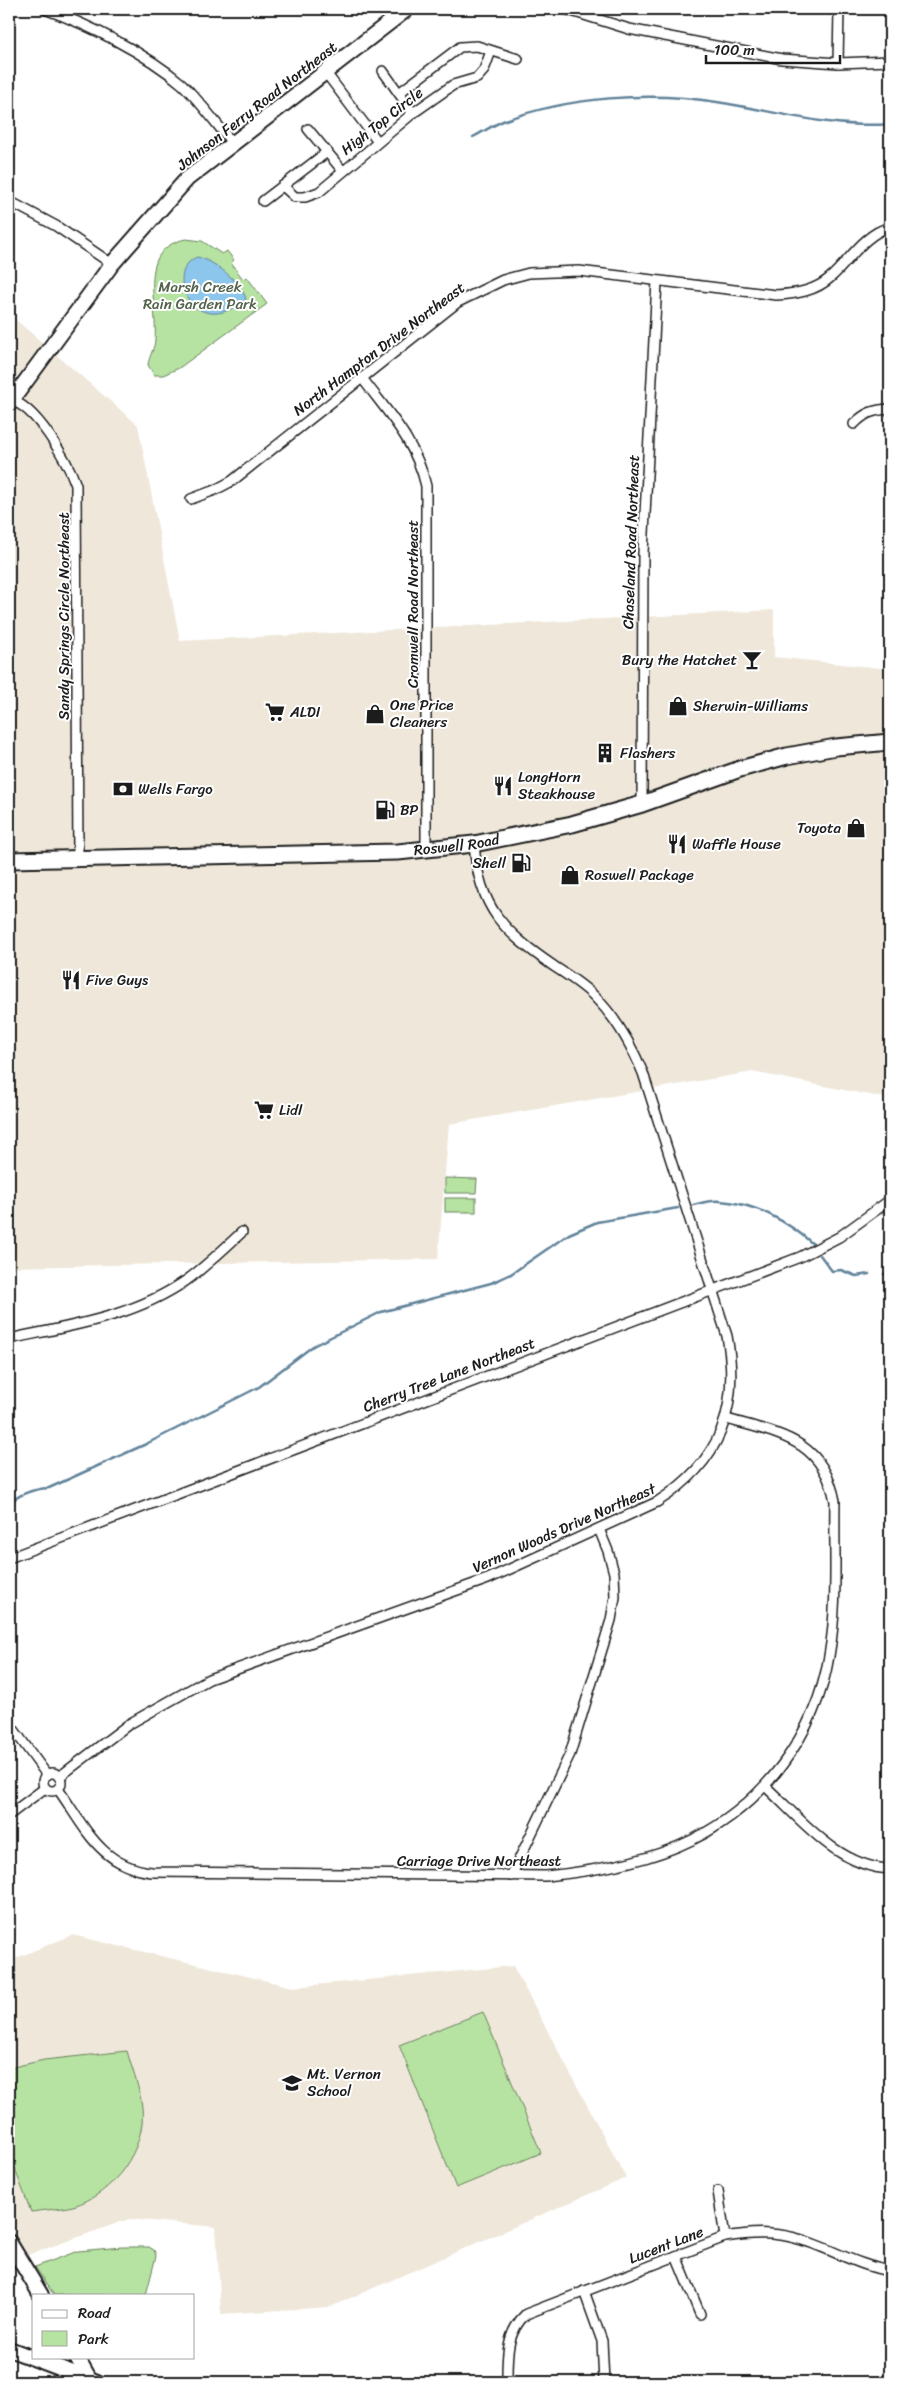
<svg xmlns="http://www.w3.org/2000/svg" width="899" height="2391" font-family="Sriracha,sans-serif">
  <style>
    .built { fill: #efe8da }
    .green { fill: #b6e3a1; stroke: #69805e }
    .water { fill: #8dc6ec; stroke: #608299 }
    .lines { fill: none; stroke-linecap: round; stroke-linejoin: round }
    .stream { stroke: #608299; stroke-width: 2.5 }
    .street-casing { stroke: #1c1c1c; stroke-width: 12 }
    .secondary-casing { stroke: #1c1c1c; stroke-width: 18 }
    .primary-casing { stroke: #1c1c1c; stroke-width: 19 }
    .street { stroke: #fff; stroke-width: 9 }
    .secondary { stroke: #fff; stroke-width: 14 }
    .primary { stroke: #fff; stroke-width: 15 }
    .labels { text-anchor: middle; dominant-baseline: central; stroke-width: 4; stroke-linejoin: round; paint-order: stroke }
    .street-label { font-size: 15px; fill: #1c1c1c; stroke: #fff }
    .park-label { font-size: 15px; fill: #52624b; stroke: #fff }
    .poi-label { font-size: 15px; fill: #1c1c1c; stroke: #fff; text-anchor: start }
  </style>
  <rect width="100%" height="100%" fill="#fff"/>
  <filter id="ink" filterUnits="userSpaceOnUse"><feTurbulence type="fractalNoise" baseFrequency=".02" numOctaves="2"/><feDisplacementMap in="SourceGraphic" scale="10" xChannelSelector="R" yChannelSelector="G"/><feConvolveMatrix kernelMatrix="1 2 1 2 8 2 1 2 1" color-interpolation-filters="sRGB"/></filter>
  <g filter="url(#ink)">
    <g class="built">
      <polygon points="9,314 138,425 180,641 774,610 774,657 890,669 890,1099 752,1072 449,1124 438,1259 9,1267"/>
      <polygon points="72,1935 293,1987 513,1966 626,2178 330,2307 221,2314 216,2227 129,2219 25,2256 9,2231 9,1961"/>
    </g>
    <g class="green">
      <path d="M186,239L202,241L222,254L227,251L234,260L231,263L243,279L247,277L267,304L179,368L163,375H154L148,365C149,356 155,348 155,339C158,302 136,249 186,239Z"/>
      <polygon points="445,1178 477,1179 476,1193 445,1193"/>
      <rect x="445" y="1198" width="31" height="14"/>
      <polygon points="483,2012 541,2153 456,2188 399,2045"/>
      <path d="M127,2051C132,2069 140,2089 142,2107C147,2148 113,2195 73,2206C60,2209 45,2210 31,2212L9,2153V2068L44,2060Z"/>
      <polygon points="122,2247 149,2247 154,2250 156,2256 146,2295 54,2295 35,2267 78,2251"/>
    </g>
    <path class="water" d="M197,257C214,260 242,283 246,299C195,343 161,272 197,257Z"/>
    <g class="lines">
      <g class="stream">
        <path d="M473,137C483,132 493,125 503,121C568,97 649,91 717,102C775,111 831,129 890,124"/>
        <path d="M693,1205C701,1203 711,1200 720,1201C755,1203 789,1222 814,1245"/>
        <polyline points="820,1255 832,1271 841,1270 856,1276 869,1274"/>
        <polyline points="884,1274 890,1275"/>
        <path d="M9,1504C20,1493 33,1489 49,1488L146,1444L259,1387L313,1346L381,1312L491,1283L511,1274L569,1234L597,1222L678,1208"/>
      </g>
      <defs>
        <g id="street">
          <path d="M45,9C89,25 146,53 182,84C201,102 217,125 234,145"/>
          <polyline points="565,9 629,29 782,59 838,63 890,61"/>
          <polyline points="838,63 839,9"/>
          <polyline points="383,71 413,113"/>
          <polyline points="326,73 378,142"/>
          <polyline points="399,93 460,47 477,46 518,59"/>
          <polyline points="308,129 342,170"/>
          <polyline points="283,186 295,197 305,197 319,192 413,113 453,85 477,78 484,70 491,51"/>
          <polyline points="9,201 56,226 112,264"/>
          <polyline points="263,201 327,152"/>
          <path d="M362,378C389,414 416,442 426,486V849"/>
          <path d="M9,400C35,404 68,462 76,485L78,858"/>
          <path d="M854,424C866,412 874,410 890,409"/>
          <path d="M191,499L215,490L232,481L458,302L503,280L529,273L579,271L776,295C796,294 816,291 831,277C850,260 864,234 890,227"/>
          <polyline points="642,804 643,553 657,281"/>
          <path d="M9,1339C70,1326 134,1317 187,1280C206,1266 224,1249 242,1232"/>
          <polyline points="9,1558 800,1257 839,1237 890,1200"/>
          <polyline points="9,1723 47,1775"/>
          <circle cx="52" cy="1782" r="9"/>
          <path d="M59,1777L129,1724L209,1679L488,1579L657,1502C721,1462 740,1408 727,1336L643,1073C631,1044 617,1019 595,997C583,985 569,976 555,967C504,932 479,909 474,844"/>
          <path d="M765,1786C801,1819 838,1867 890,1869"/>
          <path d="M58,1789C85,1827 101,1867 152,1872L546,1876C595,1871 648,1862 692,1840C764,1804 816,1735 829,1656C838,1605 834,1552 835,1501C823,1439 779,1434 727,1419"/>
          <polyline points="9,1815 45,1788"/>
          <polyline points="511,1876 570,1754 611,1620 615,1597 614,1573 608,1551 599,1529"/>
          <polyline points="718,2191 725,2237"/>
          <polyline points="676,2256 700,2314"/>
          <polyline points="584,2291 602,2341 604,2382"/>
          <path d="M507,2382C507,2357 506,2332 526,2314L725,2237C744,2234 761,2232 780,2235C818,2240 852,2265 890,2271"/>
        </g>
        <g id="secondary">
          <polyline points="9,404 112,264 187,179 407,9"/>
          <polyline points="9,2242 41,2295"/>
          <polyline points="9,2349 97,2382"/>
          <polyline points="77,2357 91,2382"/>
        </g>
        <g id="primary">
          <path id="s1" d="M9,860L398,852L474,844L572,824L642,804L740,769L787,756L836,747L890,742"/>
        </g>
      </defs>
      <use href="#street" class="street-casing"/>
      <use href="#secondary" class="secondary-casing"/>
      <use href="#primary" class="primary-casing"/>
      <use href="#street" class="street"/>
      <use href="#secondary" class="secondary"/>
      <use href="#primary" class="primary"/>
    </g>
  </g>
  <defs>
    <symbol id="bar-bare" viewBox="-9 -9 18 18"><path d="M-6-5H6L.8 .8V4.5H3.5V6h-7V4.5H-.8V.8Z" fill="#1c1c1c" stroke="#fff" stroke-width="2.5" paint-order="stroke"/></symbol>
    <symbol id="shop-bare" viewBox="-9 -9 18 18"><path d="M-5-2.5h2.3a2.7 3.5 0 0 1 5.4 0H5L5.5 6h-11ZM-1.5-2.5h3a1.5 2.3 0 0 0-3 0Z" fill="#1c1c1c" stroke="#fff" stroke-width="2.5" paint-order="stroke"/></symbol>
    <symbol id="supermarket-bare" viewBox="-9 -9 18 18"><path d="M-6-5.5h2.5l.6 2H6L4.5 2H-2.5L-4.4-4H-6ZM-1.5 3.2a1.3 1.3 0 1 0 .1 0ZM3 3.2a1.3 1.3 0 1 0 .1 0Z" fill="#1c1c1c" stroke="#fff" stroke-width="2.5" paint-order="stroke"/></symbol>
    <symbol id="building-bare" viewBox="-9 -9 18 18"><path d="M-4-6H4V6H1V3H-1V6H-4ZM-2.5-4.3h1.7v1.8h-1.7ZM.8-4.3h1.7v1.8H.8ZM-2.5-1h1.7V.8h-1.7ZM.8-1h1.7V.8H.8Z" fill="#1c1c1c" stroke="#fff" stroke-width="2.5" paint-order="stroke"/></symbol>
    <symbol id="restaurant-bare" viewBox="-9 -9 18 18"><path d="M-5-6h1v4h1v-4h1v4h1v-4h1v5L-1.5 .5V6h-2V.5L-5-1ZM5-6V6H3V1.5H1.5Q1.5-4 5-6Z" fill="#1c1c1c" stroke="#fff" stroke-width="2.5" paint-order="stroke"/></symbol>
    <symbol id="bank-bare" viewBox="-9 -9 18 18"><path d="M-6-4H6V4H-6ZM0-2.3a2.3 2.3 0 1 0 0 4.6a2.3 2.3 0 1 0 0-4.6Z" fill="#1c1c1c" stroke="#fff" stroke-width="2.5" paint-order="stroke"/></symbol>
    <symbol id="fuel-bare" viewBox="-9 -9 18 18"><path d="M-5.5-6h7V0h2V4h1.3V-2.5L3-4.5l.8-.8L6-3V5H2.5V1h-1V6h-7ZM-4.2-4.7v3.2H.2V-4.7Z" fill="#1c1c1c" stroke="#fff" stroke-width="2.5" paint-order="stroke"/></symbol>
    <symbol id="school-bare" viewBox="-9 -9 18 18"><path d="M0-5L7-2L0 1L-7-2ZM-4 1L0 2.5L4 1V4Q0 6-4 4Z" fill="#1c1c1c" stroke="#fff" stroke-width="2.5" paint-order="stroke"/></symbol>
  </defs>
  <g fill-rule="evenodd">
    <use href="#bar-bare" x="738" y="646" width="28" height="28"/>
    <use href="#shop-bare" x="664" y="692" width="28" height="28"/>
    <use href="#supermarket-bare" x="261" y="698" width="28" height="28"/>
    <use href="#shop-bare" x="361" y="700" width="28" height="28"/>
    <use href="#building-bare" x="591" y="739" width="28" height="28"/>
    <use href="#restaurant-bare" x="489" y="772" width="28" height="28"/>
    <use href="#bank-bare" x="109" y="775" width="28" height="28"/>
    <use href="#fuel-bare" x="371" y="796" width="28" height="28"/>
    <use href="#shop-bare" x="842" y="814" width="28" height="28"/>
    <use href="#restaurant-bare" x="663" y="830" width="28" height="28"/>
    <use href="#fuel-bare" x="507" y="849" width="28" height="28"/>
    <use href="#shop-bare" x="556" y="861" width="28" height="28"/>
    <use href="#restaurant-bare" x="57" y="966" width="28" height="28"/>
    <use href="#supermarket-bare" x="250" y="1096" width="28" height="28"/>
    <use href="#school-bare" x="278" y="2069" width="28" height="28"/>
  </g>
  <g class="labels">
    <g class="street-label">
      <text transform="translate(257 106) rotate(-38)">Johnson Ferry Road Northeast</text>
      <text transform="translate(382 121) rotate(-38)">High Top Circle</text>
      <text transform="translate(379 349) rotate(-37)">North Hampton Drive Northeast</text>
      <text transform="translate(631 542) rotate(-88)">Chaseland Road Northeast</text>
      <text transform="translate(413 604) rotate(-90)">Cromwell Road Northeast</text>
      <text transform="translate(64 616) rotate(-90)">Sandy Springs Circle Northeast</text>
      <text stroke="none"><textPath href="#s1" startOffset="448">Roswell Road</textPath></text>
      <text transform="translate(449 1375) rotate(-21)">Cherry Tree Lane Northeast</text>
      <text transform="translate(564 1528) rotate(-24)">Vernon Woods Drive Northeast</text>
      <text x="479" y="1861">Carriage Drive Northeast</text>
      <text transform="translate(666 2245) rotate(-21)">Lucent Lane</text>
    </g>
    <g class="park-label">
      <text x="200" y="287">Marsh Creek<tspan x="200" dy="17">Rain Garden Park</tspan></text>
    </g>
    <g class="poi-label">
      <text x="737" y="660" text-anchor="end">Bury the Hatchet</text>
      <text x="390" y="705">One Price<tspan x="390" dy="17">Cleaners</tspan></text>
      <text x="693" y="706">Sherwin-Williams</text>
      <text x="290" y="712">ALDI</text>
      <text x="620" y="753">Flashers</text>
      <text x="518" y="777">LongHorn<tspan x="518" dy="17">Steakhouse</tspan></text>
      <text x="138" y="789">Wells Fargo</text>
      <text x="400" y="810">BP</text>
      <text x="841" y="828" text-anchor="end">Toyota</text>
      <text x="692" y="844">Waffle House</text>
      <text x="506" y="863" text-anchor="end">Shell</text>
      <text x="585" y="875">Roswell Package</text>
      <text x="86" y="980">Five Guys</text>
      <text x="279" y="1110">Lidl</text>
      <text x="307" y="2074">Mt. Vernon<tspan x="307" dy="17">School</tspan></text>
    </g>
  </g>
  <rect width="899" height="2391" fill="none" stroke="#fff" stroke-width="30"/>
  <rect x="15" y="15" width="869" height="2361" fill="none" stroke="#1c1c1c" stroke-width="2" filter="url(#ink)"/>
  <rect x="32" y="2294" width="162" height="65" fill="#ffffff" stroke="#a4a4a4"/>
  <rect x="42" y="2310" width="25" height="8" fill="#ffffff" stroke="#a4a4a4"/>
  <text x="78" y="2318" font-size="15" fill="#1c1c1c">Road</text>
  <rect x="42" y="2331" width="25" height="15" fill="#b6e3a1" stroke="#a4a4a4"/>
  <text x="78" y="2344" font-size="15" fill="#1c1c1c">Park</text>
  <path d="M706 55v8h134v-8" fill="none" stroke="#1c1c1c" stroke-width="2.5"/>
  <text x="714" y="55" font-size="15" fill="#1c1c1c" stroke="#ffffff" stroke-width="4" paint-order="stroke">100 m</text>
</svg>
